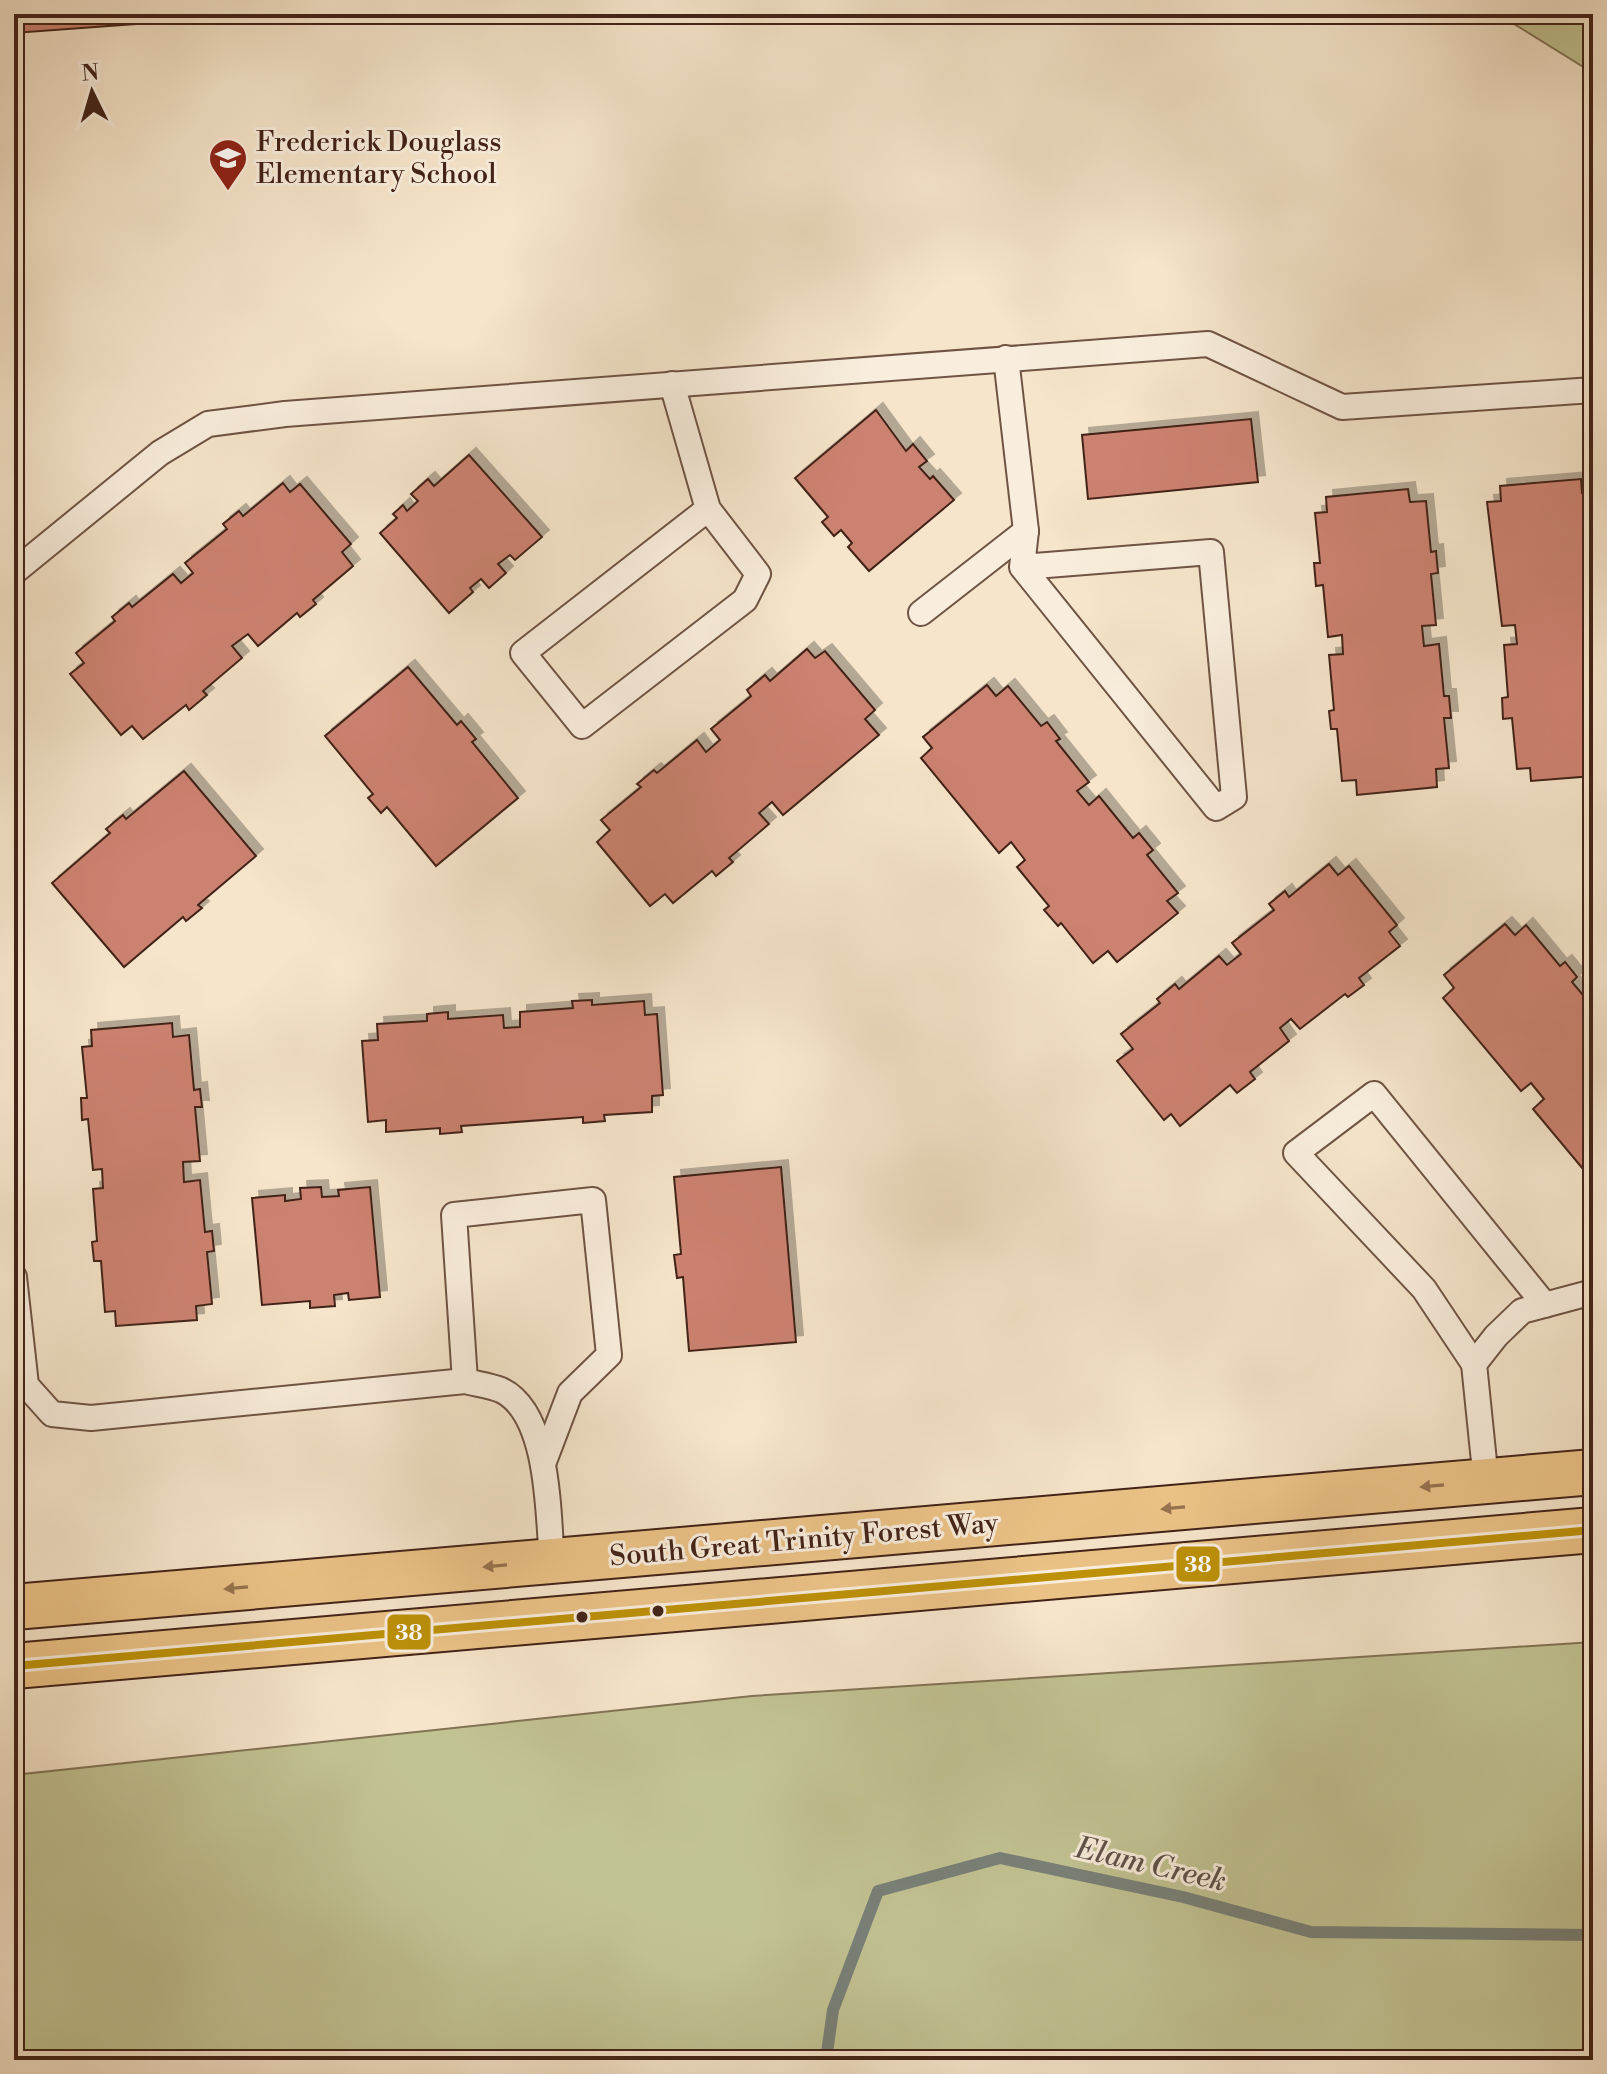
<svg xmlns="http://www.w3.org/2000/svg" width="1607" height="2074" font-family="'Libre Bodoni',serif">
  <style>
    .green { fill: #c2c393; stroke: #827355; stroke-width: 2 }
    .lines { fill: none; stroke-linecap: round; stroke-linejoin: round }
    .stream { stroke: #798179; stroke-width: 12 }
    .building { fill: #cc8271; stroke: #422317; stroke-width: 2; filter: url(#shadow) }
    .service-casing { stroke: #6f5444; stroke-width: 28 }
    .primary-casing { stroke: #422317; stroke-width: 48 }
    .service { stroke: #f9eedd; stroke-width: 24 }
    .primary { stroke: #ebc286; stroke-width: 44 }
    .bus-1-casing { stroke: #f9eedd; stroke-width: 14 }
    .bus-1 { stroke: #bd9108; stroke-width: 8 }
    .oneway { fill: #96724e }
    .bus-dot { fill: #422317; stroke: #f9eedd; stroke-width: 3 }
    .labels { text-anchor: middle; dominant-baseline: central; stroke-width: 6; stroke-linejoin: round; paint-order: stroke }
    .poi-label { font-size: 28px; fill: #422317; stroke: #f9eedd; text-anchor: start }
    .street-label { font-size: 28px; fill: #422317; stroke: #f9eedd }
    .water-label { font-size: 30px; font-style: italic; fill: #5d5248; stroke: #f9eedd }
    .line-badge { stroke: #f9eedd; stroke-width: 3 }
    .badge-label { font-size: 22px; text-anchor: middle; font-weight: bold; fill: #fff }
  </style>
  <defs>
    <filter id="shadow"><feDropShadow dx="7" dy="-7" stdDeviation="0" flood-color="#0004"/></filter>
  </defs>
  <rect width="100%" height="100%" fill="#f6e5cb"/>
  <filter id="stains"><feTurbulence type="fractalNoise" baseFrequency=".0025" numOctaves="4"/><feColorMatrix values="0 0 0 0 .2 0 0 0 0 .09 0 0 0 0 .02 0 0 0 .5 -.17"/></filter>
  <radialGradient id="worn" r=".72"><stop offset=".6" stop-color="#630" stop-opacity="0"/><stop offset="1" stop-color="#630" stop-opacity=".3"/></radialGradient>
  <g class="green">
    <polygon points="1498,14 1593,14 1593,73"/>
    <polygon points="1593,1642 1593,2060 14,2060 14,1775 752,1696"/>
  </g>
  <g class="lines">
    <g class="stream">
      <polyline points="1584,14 1593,19"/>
      <polyline points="826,2060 833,2010 878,1891 1000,1858 1183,1897 1311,1932 1593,1935"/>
    </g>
  </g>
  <g class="building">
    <polygon points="14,14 149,14 149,23 14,33"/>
    <polygon points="876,410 906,451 913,444 927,461 919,467 930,479 933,476 954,500 869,571 848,547 852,543 841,530 834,536 822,522 828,517 795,478"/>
    <polygon points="1251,419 1258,482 1088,499 1082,435"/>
    <polygon points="469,455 542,537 515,560 510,555 498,564 506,573 489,588 481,579 470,588 473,592 449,613 380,533 397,518 393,514 403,505 407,511 418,501 411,494 428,479 434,486"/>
    <polygon points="1581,479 1582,493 1593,492 1593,776 1531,781 1530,768 1517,769 1512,718 1503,719 1502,698 1508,697 1504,645 1517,644 1515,625 1502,626 1487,502 1501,501 1500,486"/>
    <polygon points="283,483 290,492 300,484 351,544 342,552 353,566 313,600 316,604 300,617 297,613 258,646 248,634 232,646 242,658 203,691 207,695 189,710 186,705 143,739 132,726 121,735 70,674 84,663 76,653 115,621 112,617 129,603 132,607 173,574 181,583 193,573 185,563 227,529 223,524 239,511 243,516"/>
    <polygon points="1408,489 1410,502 1426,501 1431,552 1436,551 1438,573 1431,574 1436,625 1422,626 1424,646 1439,644 1444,696 1449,696 1451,718 1444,718 1449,768 1436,769 1437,787 1357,795 1356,780 1342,781 1337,729 1331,729 1329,711 1334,710 1329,655 1343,654 1342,635 1328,637 1323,585 1316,586 1314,563 1320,563 1315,513 1327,512 1326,497"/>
    <polygon points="807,649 815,658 825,651 875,710 865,719 879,735 783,815 772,802 759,813 769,824 729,858 733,862 716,876 712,871 673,903 665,894 650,906 597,842 610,830 601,820 641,787 637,784 654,770 657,773 697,740 706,752 720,740 711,729 751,696 747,690 765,675 770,681"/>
    <polygon points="408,667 457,725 461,721 476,739 472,742 518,798 436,866 387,807 381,813 368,798 373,794 325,736"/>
    <polygon points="987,685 996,696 1008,686 1041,726 1047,722 1060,739 1056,741 1089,782 1077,791 1089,805 1099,796 1133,838 1139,833 1153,850 1147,855 1178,893 1167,901 1178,913 1117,962 1108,951 1093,963 1061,923 1058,926 1044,910 1049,906 1017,867 1025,860 1011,842 999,853 921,758 932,748 923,737"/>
    <polygon points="184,771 256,856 198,905 202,908 186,921 183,917 124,967 52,883 110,833 106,829 123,815 126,819"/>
    <polygon points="1329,864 1338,875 1349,866 1397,925 1389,932 1400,946 1359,978 1364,985 1348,997 1345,994 1300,1029 1291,1019 1280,1028 1289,1041 1250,1072 1255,1079 1237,1093 1230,1085 1180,1126 1171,1114 1164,1120 1117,1061 1133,1049 1121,1034 1160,1003 1157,999 1175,984 1179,989 1219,956 1227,965 1241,954 1232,943 1274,910 1269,904 1285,891 1289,897"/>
    <polygon points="1505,924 1515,935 1526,925 1560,966 1565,962 1577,977 1572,982 1593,1007 1593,1181 1533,1109 1544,1099 1531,1083 1521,1091 1443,998 1454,988 1444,975"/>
    <polygon points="592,1000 592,1005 644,1001 645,1015 657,1014 663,1095 652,1096 652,1112 604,1115 605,1121 583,1123 583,1117 461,1126 462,1132 440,1134 440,1128 386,1132 386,1120 368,1122 362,1041 378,1040 377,1024 427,1021 427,1014 448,1012 448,1019 503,1015 504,1028 520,1027 520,1012 573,1008 572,1001"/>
    <polygon points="172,1023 173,1037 189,1035 194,1090 200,1089 202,1107 195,1107 200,1161 183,1162 184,1182 200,1180 205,1232 212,1231 214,1251 207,1252 212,1304 196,1306 197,1320 116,1326 115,1311 105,1312 101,1261 94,1261 92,1242 97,1241 93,1189 103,1188 102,1169 93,1170 88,1119 82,1120 81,1098 87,1098 82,1047 92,1046 91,1030"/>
    <polygon points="781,1167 796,1342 689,1351 683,1277 677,1278 674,1255 681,1254 674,1177"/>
    <polygon points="321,1187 322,1197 339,1196 338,1190 370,1187 380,1297 349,1300 348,1293 334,1295 335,1306 310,1308 310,1301 262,1305 252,1198 285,1195 285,1201 301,1199 300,1188"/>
  </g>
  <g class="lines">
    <defs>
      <g id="service">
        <polyline points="672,384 708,509 523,653 582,726 745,600 758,574 708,509"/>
        <polyline points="1022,567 1216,808 1234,797 1211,552 1022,567 1026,531"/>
        <polyline points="14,572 160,453 208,424 285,414 1208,344 1342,407 1593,390"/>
        <polyline points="921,613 1026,531 1006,358"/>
        <path d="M14,1277L26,1385L52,1414L91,1418L465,1381C477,1384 491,1386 501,1390C550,1413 548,1516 552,1562"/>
        <polyline points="1474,1364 1496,1336 1522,1311 1593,1292"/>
        <polyline points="465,1381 454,1215 593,1200 609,1355 570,1393 543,1464"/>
        <polyline points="1486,1481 1474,1364 1424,1289 1296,1153 1374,1094 1545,1305"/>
      </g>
      <g id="primary">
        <polyline points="14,1607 1593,1472"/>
        <polyline points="14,1666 1593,1530"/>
      </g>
    </defs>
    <use href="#service" class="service-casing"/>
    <use href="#primary" class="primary-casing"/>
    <use href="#service" class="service"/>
    <use href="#primary" class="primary"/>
    <defs>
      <polyline id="bus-1" points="14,1666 1593,1530"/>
    </defs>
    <use href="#bus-1" class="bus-1-casing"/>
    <use href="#bus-1" class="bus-1"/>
  </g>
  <defs><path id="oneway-solid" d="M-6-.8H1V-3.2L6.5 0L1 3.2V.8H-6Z" transform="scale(2)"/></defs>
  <g class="oneway">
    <use href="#oneway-solid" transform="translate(1432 1486) rotate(175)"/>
    <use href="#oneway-solid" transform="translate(1173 1508) rotate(175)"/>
    <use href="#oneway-solid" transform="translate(495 1566) rotate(175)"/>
    <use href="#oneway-solid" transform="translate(236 1588) rotate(175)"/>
  </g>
  <defs>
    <symbol id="school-pin" viewBox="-11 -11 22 30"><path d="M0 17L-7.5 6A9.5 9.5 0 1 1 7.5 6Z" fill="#8f2418" stroke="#f9eedd"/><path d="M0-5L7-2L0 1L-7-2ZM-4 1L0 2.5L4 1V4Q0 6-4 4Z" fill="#fff"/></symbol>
  </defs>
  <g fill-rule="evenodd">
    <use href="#school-pin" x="206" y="136" width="44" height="60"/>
  </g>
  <g class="bus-dot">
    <circle cx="658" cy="1611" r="7"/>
    <circle cx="582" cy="1617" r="7"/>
  </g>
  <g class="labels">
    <g class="poi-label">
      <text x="256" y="142">Frederick Douglass<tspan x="256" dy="32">Elementary School</tspan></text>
    </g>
    <g class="street-label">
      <text transform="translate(804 1540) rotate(-5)">South Great Trinity Forest Way</text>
    </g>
    <g class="water-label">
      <text transform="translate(1151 1865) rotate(13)">Elam Creek</text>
    </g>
  </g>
  <g class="line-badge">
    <rect x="1175" y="1545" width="46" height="38" rx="8" fill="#bd9108"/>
    <rect x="386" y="1613" width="46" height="38" rx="8" fill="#bd9108"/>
  </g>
  <g class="badge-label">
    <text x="1198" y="1572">38</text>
    <text x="409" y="1640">38</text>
  </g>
  <rect width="1607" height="2074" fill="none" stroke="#f6e5cb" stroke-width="48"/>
  <rect x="16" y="16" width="1575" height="2042" fill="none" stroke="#422317" stroke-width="4"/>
  <rect x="24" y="24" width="1559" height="2026" fill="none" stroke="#422317" stroke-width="2"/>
  <g transform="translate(92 92) rotate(355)" stroke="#f9eedd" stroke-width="6" paint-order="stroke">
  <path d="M0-6L14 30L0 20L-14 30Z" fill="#422317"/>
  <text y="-12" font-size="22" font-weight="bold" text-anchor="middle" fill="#422317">N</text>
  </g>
  <rect width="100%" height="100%" filter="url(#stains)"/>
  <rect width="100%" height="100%" fill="url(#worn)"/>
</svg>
